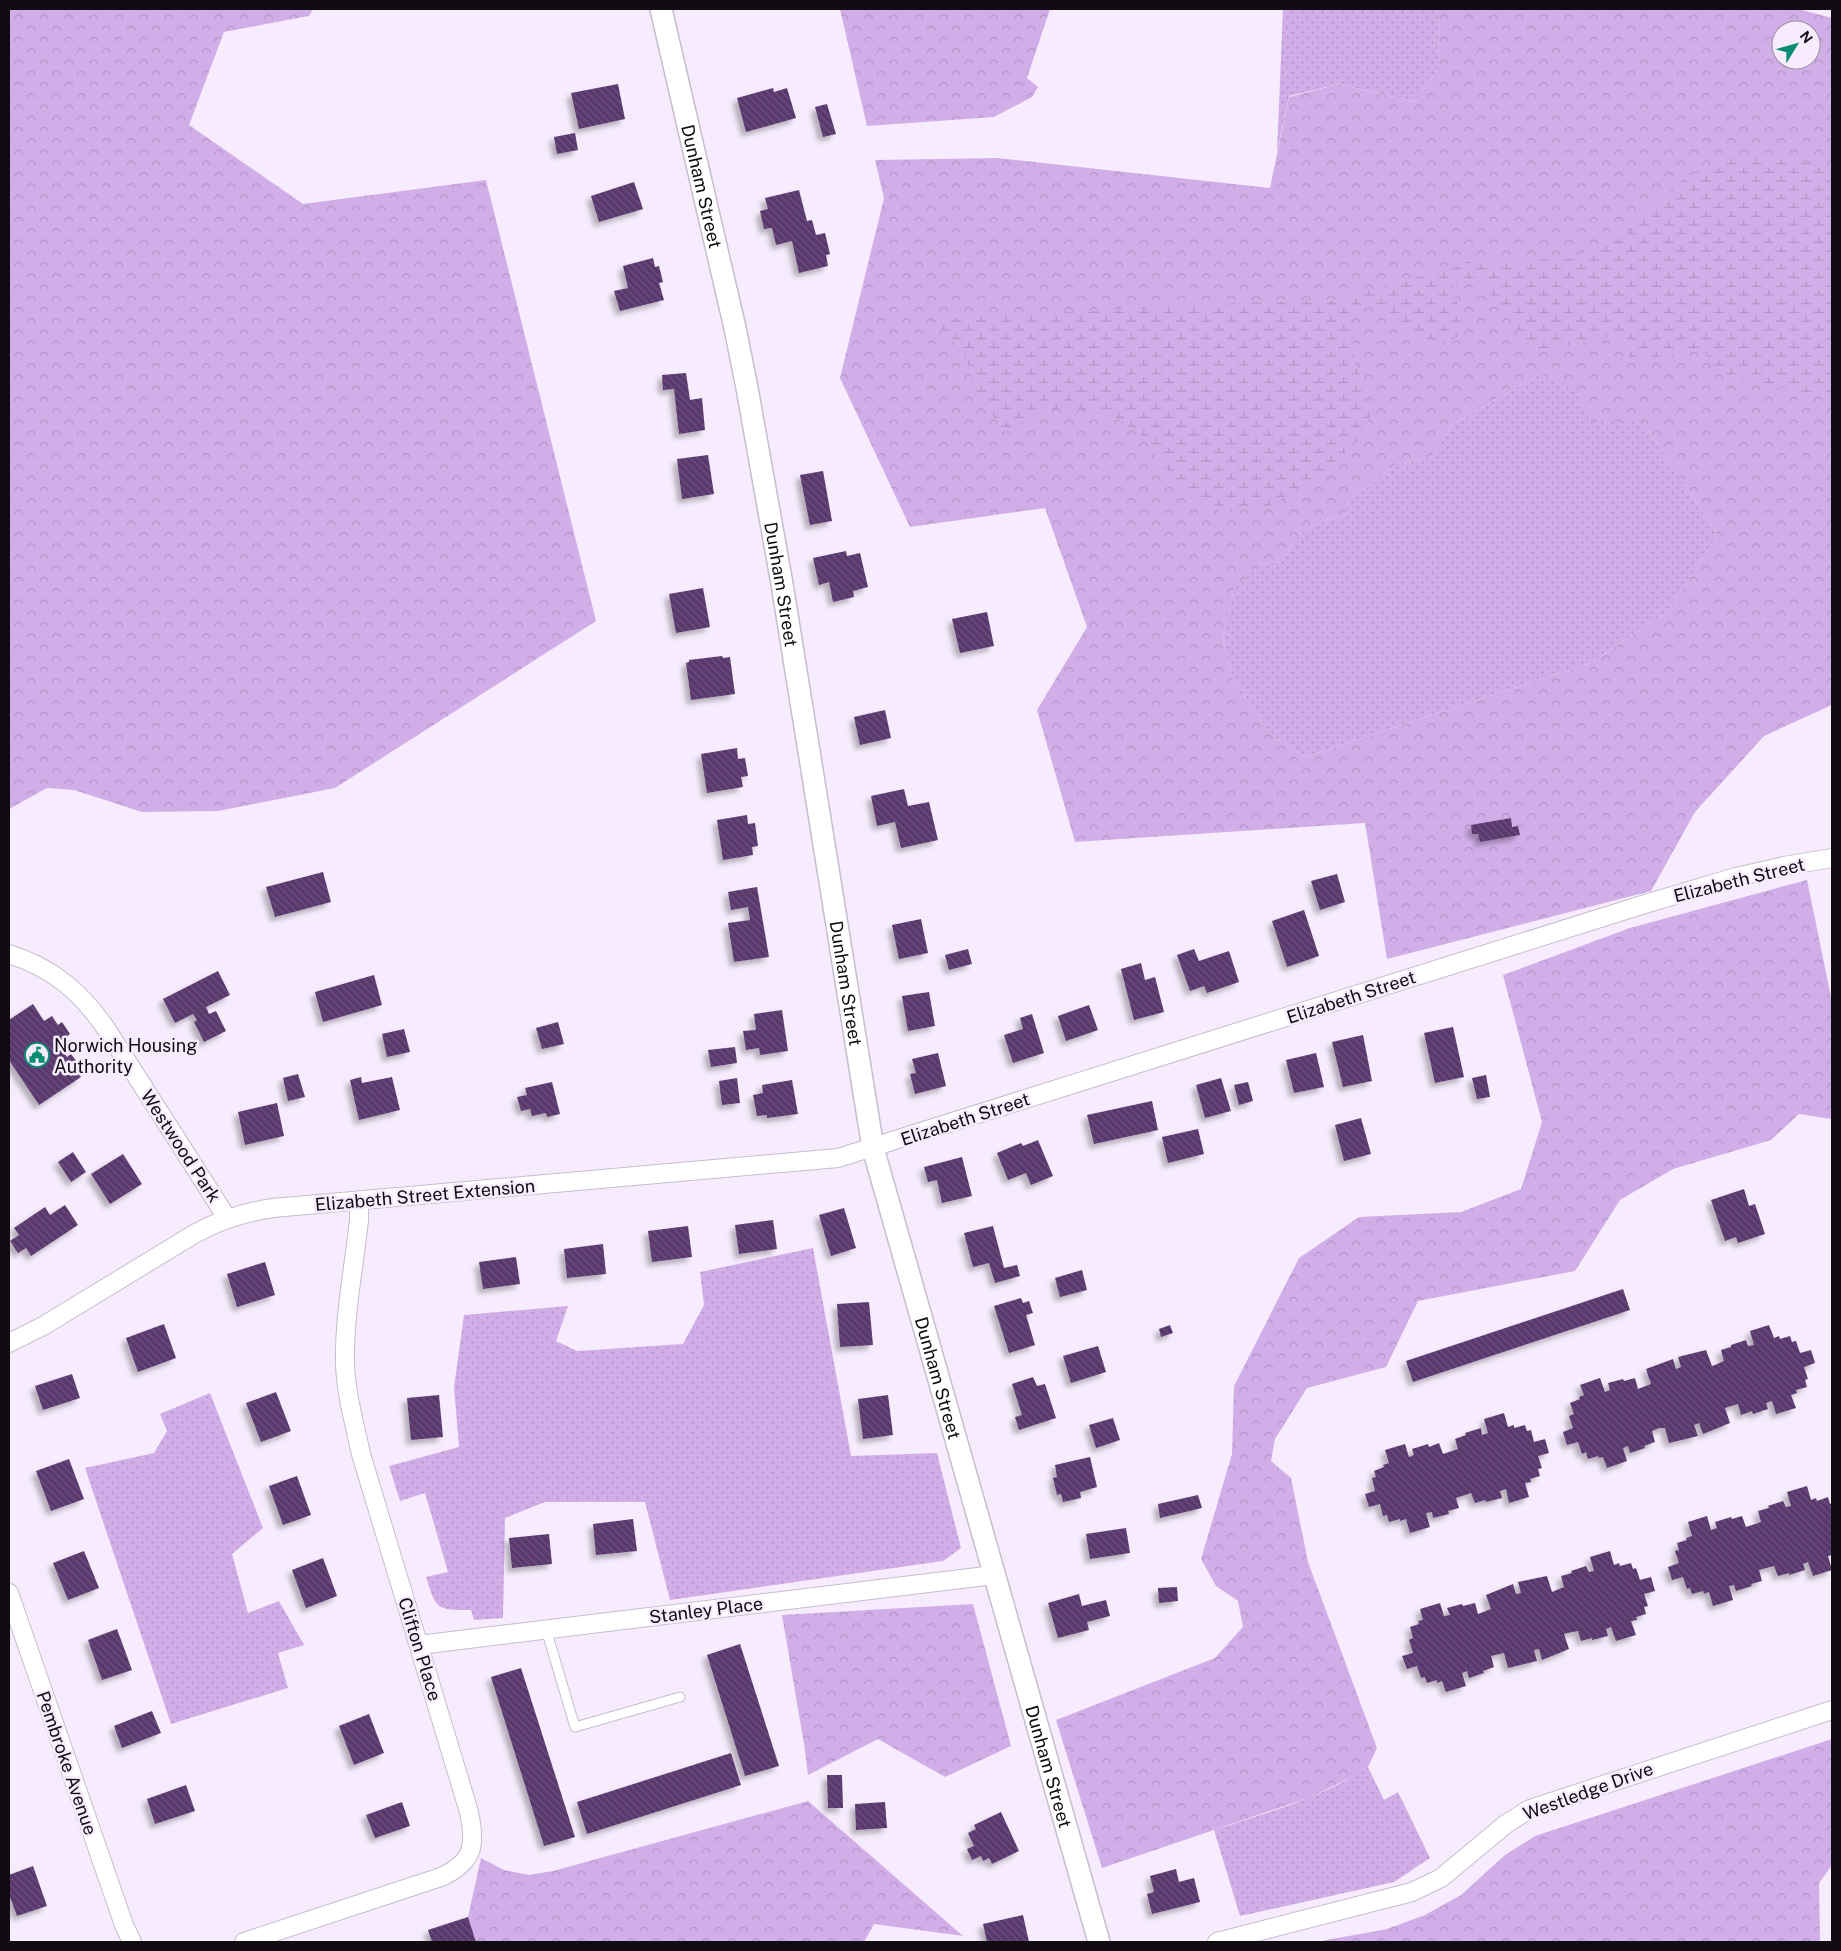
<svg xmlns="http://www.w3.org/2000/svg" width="1841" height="1951" font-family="'Public Sans',sans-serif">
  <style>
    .green { fill: url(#green-dots) }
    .forest { fill: url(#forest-crowns); fill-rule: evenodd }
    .wetland { fill: url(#wetland-marsh) }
    .building { fill: url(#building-back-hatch); filter: url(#shadow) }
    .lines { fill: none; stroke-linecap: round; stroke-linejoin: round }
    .service-casing { stroke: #c6bdcd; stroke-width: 11 }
    .minor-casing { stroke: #c6bdcd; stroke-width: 20 }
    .tertiary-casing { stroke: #c6bdcd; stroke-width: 24 }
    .service { stroke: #fff; stroke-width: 9 }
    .minor { stroke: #fff; stroke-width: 18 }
    .tertiary { stroke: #fff; stroke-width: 21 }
    .labels { text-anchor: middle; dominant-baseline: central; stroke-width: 5; stroke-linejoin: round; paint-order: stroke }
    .street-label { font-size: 18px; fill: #100c12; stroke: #f6ecfd }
    .poi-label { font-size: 18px; fill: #100c12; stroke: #f6ecfd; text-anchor: start }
  </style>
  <defs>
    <pattern id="green-dots" width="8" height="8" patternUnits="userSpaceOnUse" patternTransform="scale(1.25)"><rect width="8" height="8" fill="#d2aee8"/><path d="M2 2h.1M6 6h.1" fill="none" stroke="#b394c6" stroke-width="1.8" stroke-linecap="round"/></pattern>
    <pattern id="forest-crowns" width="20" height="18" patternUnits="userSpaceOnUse" patternTransform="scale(1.25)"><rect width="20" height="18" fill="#d2aee8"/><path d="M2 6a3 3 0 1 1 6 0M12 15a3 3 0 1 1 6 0" fill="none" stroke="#b394c6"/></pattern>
    <pattern id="wetland-marsh" width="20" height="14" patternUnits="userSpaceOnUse" patternTransform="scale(1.25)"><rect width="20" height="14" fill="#d2aee8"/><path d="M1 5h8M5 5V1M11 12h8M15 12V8" fill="none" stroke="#b394c6"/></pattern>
    <pattern id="building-back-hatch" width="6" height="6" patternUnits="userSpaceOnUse" patternTransform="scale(1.25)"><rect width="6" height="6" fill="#59386d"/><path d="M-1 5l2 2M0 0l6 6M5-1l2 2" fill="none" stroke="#6c517c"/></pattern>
    <filter id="shadow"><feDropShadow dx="-4.5" dy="4.5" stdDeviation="2.5" flood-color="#0004"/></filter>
  </defs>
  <rect width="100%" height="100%" fill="#f6ecfd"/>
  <g class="green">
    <polygon points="1283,9 1439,9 1438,69 1415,102 1339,84 1289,96 1277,152"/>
    <polygon points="1540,374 1574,387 1591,422 1643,422 1718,535 1667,612 1591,663 1305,757 1271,735 1232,678 1223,639 1234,587 1262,564 1282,561 1299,534 1322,521 1345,516 1349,501 1396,464 1432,457 1453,424"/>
    <path d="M813,1248L851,1456L937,1453L961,1548L943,1561L670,1600L645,1502H545L505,1518L503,1618L474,1620L471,1610C437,1610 436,1610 426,1577L448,1572L425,1493L400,1501L389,1466L459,1447L454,1387L464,1315L568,1306L556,1341L577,1351L683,1344L704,1305L700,1272Z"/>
    <polygon points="210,1393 263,1528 232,1554 248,1613 279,1601 304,1645 278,1653 288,1688 171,1724 85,1468 154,1453 167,1431 160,1414"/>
    <path d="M1368,1767L1384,1800L1398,1792L1430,1858L1394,1882L1240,1916L1214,1830C1266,1813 1321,1798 1368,1767Z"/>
  </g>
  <g class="forest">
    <polygon points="9,9 313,9 309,16 224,32 189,125 303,204 486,180 596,621 335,788 218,811 142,812 74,790 47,788 9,809"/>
    <polygon points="840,9 1050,9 1027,78 1038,87 1032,97 994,117 867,126"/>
    <path d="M1439,9H1798L1832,18V705L1764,736L1695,812L1651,891L1387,959L1365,823L1075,842L1037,710L1087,627L1045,508L910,527L840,378L884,198L875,160L997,158L1270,188L1289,97L1339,84L1415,102L1438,69ZM1781,30H1811V60H1781ZM1540,374L1574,388L1591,422H1643L1718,535L1667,612L1591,663L1305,757L1271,735L1232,678L1223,639L1234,588L1262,564L1282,561L1299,534L1322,521L1345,516L1349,501L1396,464L1432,457L1453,424Z"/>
    <polygon points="1807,880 1832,1002 1832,1119 1799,1114 1771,1140 1673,1169 1620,1200 1575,1271 1418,1301 1386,1367 1307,1388 1275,1439 1271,1461 1291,1478 1308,1562 1377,1748 1368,1767 1354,1776 1308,1798 1102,1868 1056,1720 1215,1658 1243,1627 1238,1601 1216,1586 1201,1559 1232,1454 1234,1386 1299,1258 1359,1217 1461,1212 1521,1189 1542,1122 1503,975 1630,928"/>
    <polygon points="973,1604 1011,1746 945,1777 878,1739 808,1775 804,1744 782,1615"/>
    <polygon points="1832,1739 1832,1865 1819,1883 1820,1942 1316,1942 1387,1929 1425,1915 1461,1895 1505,1855 1535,1836"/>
    <polygon points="808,1801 963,1936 874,1924 864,1942 476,1942 468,1917 481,1858 504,1870 529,1875 553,1871"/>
  </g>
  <polygon class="wetland" points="1735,155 1791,160 1832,168 1832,393 1803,393 1721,374 1701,348 1632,363 1619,335 1535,352 1478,277 1453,284 1463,333 1433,352 1381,304 1351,312 1354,360 1372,409 1362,437 1328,468 1272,505 1223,513 1184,492 1142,436 1111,414 1069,406 1038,413 1005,432 974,391 966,353 930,320 1258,302 1330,301 1468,263 1572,258 1625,237 1648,209 1686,177"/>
  <g class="building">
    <polygon points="618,84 625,119 579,129 571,93"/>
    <polygon points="773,88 774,92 787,88 796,118 746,132 737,98"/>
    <polygon points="827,104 836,134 823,137 815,107"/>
    <polygon points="575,133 578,150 557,154 554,137"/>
    <polygon points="634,182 643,209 599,222 591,196"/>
    <polygon points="799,190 807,221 812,220 816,235 825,233 830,254 826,255 828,266 799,273 792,241 776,245 772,228 764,229 760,211 768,209 765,198"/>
    <polygon points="653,258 655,267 659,266 663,282 659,283 664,300 620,311 614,291 628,288 623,266"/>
    <polygon points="686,373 690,400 702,398 705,430 679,434 674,389 663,390 662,375"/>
    <polygon points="708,455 714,494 682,499 677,459"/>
    <polygon points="823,471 832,521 810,525 800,475"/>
    <polygon points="846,551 847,556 860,553 868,587 853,591 854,597 833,602 829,582 819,585 813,558"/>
    <polygon points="703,588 710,627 676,633 669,594"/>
    <polygon points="987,612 994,646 960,653 952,619"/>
    <polygon points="722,656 723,658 730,657 735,694 691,700 686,663 689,662 689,660"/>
    <polygon points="885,710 891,738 860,745 854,717"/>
    <polygon points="737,748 738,759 745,758 748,776 741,777 743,787 707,793 701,754"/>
    <polygon points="904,789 908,806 929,802 938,840 901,848 895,822 877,826 871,796"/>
    <polygon points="747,815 748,824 755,823 758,846 752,847 753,855 723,860 717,820"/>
    <polygon points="1511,818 1512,827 1518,826 1520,835 1480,842 1478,834 1472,834 1471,825"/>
    <polygon points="323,872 331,902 275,917 266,887"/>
    <polygon points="1337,874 1345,902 1320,910 1311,881"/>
    <polygon points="757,887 769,957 734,962 728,923 750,920 748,907 731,910 728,892"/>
    <polygon points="1304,910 1319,956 1287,967 1272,921"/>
    <polygon points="921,919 928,953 899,959 892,925"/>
    <polygon points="968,949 972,964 949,970 945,955"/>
    <polygon points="1194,949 1199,961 1229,951 1239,982 1207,993 1204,986 1190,991 1177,955"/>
    <polygon points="1141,963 1145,980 1155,977 1164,1012 1134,1020 1121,969"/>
    <polygon points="218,971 230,995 206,1007 209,1014 216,1011 226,1031 204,1042 194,1022 197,1020 193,1014 175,1023 163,999"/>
    <polygon points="374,975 382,1005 323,1022 315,992"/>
    <polygon points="929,992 935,1026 908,1031 902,996"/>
    <polygon points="33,1004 44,1021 52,1016 58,1025 62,1022 70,1034 66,1037 73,1047 64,1052 67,1057 71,1054 80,1066 75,1069 81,1077 39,1105 9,1060 9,1020"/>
    <polygon points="1089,1005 1098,1030 1066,1041 1058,1016"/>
    <polygon points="782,1010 788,1051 760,1055 759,1048 746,1050 743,1031 756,1030 754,1014"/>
    <polygon points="1032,1014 1044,1053 1013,1063 1004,1035 1023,1029 1020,1018"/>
    <polygon points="558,1022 564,1044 542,1049 536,1028"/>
    <polygon points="1453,1027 1464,1077 1435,1083 1424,1033"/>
    <polygon points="404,1029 410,1052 387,1057 382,1034"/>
    <polygon points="1363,1035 1372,1081 1343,1087 1332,1042"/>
    <polygon points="735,1047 737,1063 711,1067 708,1050"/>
    <polygon points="938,1053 946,1086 915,1094 910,1074 916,1073 912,1059"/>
    <polygon points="1316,1053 1324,1087 1294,1093 1286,1060"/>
    <polygon points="298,1074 305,1097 288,1101 283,1078"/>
    <polygon points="1486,1075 1490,1097 1477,1099 1472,1078"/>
    <polygon points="361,1077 362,1083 392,1077 400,1110 359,1120 350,1080"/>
    <polygon points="737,1078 740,1103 722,1105 719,1081"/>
    <polygon points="1221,1078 1231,1111 1205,1118 1196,1085"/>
    <polygon points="792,1080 798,1114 767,1118 767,1115 757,1116 753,1095 763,1093 762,1085"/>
    <polygon points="552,1082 560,1114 547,1117 546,1113 532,1116 530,1109 521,1111 517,1097 527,1095 525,1088"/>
    <polygon points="1248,1082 1253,1101 1239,1105 1234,1085"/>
    <polygon points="1152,1101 1158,1130 1094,1144 1087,1115"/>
    <polygon points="277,1103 284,1136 245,1145 238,1112"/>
    <polygon points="1361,1118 1371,1154 1344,1161 1335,1125"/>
    <polygon points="1198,1129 1204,1154 1168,1163 1162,1137"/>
    <polygon points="1038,1140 1053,1176 1031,1185 1026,1173 1008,1180 997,1153 1021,1143 1023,1146"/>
    <polygon points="73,1152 86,1172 71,1182 58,1162"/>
    <polygon points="123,1154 142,1184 110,1204 91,1174"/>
    <polygon points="962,1157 972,1196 942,1203 937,1180 928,1182 924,1167"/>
    <polygon points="1744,1189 1749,1206 1755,1204 1765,1234 1738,1243 1736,1237 1725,1241 1711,1200"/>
    <polygon points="65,1205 78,1225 31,1256 26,1248 18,1253 10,1241 19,1235 14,1228 45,1207 50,1215"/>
    <polygon points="844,1208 856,1248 831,1256 819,1215"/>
    <polygon points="773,1220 777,1249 739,1254 735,1225"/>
    <polygon points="688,1226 692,1257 652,1262 648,1231"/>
    <polygon points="993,1226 1004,1268 1017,1265 1020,1276 995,1283 989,1263 973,1267 964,1233"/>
    <polygon points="603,1244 606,1274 567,1278 564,1249"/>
    <polygon points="516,1257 520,1284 483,1289 479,1262"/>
    <polygon points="265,1262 275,1295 237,1307 227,1274"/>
    <polygon points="1082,1270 1087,1290 1060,1297 1055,1278"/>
    <polygon points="1623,1289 1630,1310 1413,1382 1406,1361"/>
    <polygon points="1021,1298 1023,1303 1029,1301 1033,1313 1026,1315 1035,1345 1009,1353 994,1306"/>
    <polygon points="869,1302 873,1345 840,1347 837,1304"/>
    <polygon points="164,1324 176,1358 138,1372 126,1338"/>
    <polygon points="1170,1325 1173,1333 1161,1337 1159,1329"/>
    <polygon points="1769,1325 1774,1338 1779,1336 1780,1339 1790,1336 1792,1342 1796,1341 1800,1353 1811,1350 1815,1363 1804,1367 1808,1379 1805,1380 1807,1387 1796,1390 1797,1393 1791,1395 1796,1408 1776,1414 1772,1401 1766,1403 1768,1409 1753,1414 1752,1411 1741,1415 1738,1404 1728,1407 1725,1408 1730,1423 1703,1434 1699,1423 1694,1425 1698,1436 1669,1443 1665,1428 1659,1428 1652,1431 1655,1442 1644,1446 1645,1448 1630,1453 1628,1446 1623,1448 1627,1461 1607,1468 1603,1457 1599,1458 1598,1456 1588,1459 1586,1452 1582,1454 1578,1442 1567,1445 1563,1432 1573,1428 1569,1416 1574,1414 1570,1403 1580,1399 1579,1397 1584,1395 1580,1385 1600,1378 1605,1392 1610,1390 1608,1383 1623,1379 1624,1381 1635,1378 1638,1389 1651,1384 1646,1369 1673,1359 1676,1369 1681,1367 1678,1357 1706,1350 1712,1366 1715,1365 1724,1361 1721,1350 1731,1347 1731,1345 1746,1340 1748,1346 1754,1345 1750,1331"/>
    <polygon points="1098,1346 1106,1372 1071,1383 1063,1356"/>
    <polygon points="72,1374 80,1398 43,1410 35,1386"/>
    <polygon points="1033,1377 1037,1386 1045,1384 1056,1418 1019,1430 1015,1417 1022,1415 1012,1384"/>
    <polygon points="276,1392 291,1431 261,1442 246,1403"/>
    <polygon points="439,1395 443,1437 411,1440 407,1398"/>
    <polygon points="888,1395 893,1435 863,1439 858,1399"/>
    <polygon points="1504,1413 1508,1427 1514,1425 1514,1428 1525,1425 1527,1431 1531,1430 1534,1442 1545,1439 1549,1453 1538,1456 1542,1468 1538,1469 1540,1476 1530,1479 1531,1482 1525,1483 1529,1497 1509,1503 1506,1489 1500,1491 1502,1498 1486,1502 1485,1500 1475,1503 1471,1493 1456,1498 1459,1508 1448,1511 1449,1514 1433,1518 1432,1512 1426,1513 1430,1527 1410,1533 1406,1519 1400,1521 1400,1519 1389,1522 1387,1515 1383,1516 1380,1504 1369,1507 1365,1494 1375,1491 1372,1478 1376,1477 1374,1471 1384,1467 1383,1465 1389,1463 1385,1450 1405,1444 1409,1457 1414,1455 1412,1449 1428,1444 1429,1447 1439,1443 1443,1454 1458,1449 1455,1439 1466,1435 1465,1433 1481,1428 1482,1435 1488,1433 1484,1419"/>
    <polygon points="1113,1418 1120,1440 1096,1448 1089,1425"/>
    <polygon points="1090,1457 1097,1487 1080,1492 1081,1498 1063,1502 1061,1494 1057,1495 1053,1478 1057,1477 1055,1465"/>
    <polygon points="69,1459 84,1499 51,1511 36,1471"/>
    <polygon points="297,1476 311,1515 283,1525 269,1486"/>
    <polygon points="1807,1486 1811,1500 1816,1498 1817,1501 1828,1497 1830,1504 1832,1503 1832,1555 1828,1556 1832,1570 1813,1576 1808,1562 1803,1564 1805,1570 1789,1575 1789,1573 1778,1576 1774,1566 1759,1570 1762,1581 1751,1584 1752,1586 1736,1591 1734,1585 1729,1586 1733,1600 1713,1606 1709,1592 1704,1594 1703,1591 1692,1594 1690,1588 1687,1589 1683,1577 1672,1580 1668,1567 1679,1563 1675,1551 1679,1550 1677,1543 1687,1540 1686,1538 1692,1536 1688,1522 1707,1516 1711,1530 1717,1528 1715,1522 1731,1517 1732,1519 1742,1516 1746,1527 1761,1522 1758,1511 1769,1508 1768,1506 1783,1501 1786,1507 1791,1506 1787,1492"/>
    <polygon points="1198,1495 1202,1508 1160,1518 1158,1504"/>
    <polygon points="633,1519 637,1551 596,1555 593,1524"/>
    <polygon points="1126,1528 1130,1553 1090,1559 1086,1534"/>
    <polygon points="549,1534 552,1564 512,1568 509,1538"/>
    <polygon points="84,1551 99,1588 68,1600 53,1563"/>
    <polygon points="1610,1551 1614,1565 1619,1563 1620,1566 1631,1563 1633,1569 1636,1568 1640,1580 1651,1577 1655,1591 1644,1594 1648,1606 1644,1607 1646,1614 1636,1617 1637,1620 1631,1621 1636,1635 1616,1641 1611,1627 1606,1629 1608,1636 1592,1640 1592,1638 1581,1641 1578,1631 1567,1633 1564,1634 1569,1649 1542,1660 1539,1649 1534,1650 1537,1661 1508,1668 1504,1653 1491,1656 1494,1667 1483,1671 1484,1673 1469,1678 1467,1671 1462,1673 1466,1686 1446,1692 1442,1681 1437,1683 1437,1680 1427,1683 1425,1677 1421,1678 1417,1666 1407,1669 1402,1656 1413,1653 1409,1640 1413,1638 1410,1627 1419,1624 1418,1621 1423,1620 1420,1609 1440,1603 1444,1616 1450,1615 1447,1608 1462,1604 1463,1606 1475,1603 1478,1614 1491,1609 1486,1595 1513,1584 1516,1594 1521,1593 1518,1582 1547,1576 1552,1592 1564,1587 1561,1576 1572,1573 1571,1571 1586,1566 1589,1572 1594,1571 1590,1557"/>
    <polygon points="323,1558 337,1596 306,1608 292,1570"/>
    <polygon points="1177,1587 1178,1601 1159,1603 1158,1588"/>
    <polygon points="1079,1594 1082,1606 1106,1600 1110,1616 1087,1622 1089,1630 1058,1638 1048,1603"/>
    <polygon points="117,1629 132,1670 102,1680 88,1640"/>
    <polygon points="740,1644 779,1766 745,1776 707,1655"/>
    <polygon points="521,1668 575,1837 544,1846 491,1677"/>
    <polygon points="152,1711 161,1733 122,1748 114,1726"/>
    <polygon points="369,1714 384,1753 354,1765 339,1726"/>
    <polygon points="731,1753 741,1785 587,1834 577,1802"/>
    <polygon points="827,1775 842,1775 843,1808 828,1808"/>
    <polygon points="186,1785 195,1811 155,1824 147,1799"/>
    <polygon points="402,1802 410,1826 375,1838 366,1815"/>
    <polygon points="885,1802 887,1828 856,1830 855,1804"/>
    <polygon points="1001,1812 1019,1851 992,1864 989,1858 983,1861 981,1856 972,1860 967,1849 974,1846 968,1833 976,1829 974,1825"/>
    <polygon points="33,1866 47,1906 17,1916 9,1894 9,1875"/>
    <polygon points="1176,1869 1179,1882 1194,1878 1200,1902 1152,1914 1147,1894 1154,1892 1150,1876"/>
    <polygon points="1023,1915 1029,1942 987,1942 983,1924"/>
    <polygon points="468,1917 476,1942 432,1942 428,1930"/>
  </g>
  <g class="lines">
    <defs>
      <polyline id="service" points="546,1629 575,1727 680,1697"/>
      <g id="minor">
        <path d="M9,954C53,968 81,992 107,1030L227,1218"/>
        <path d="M9,1343L43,1326L196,1233C222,1219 245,1212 273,1208L838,1158L1645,904L1736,877L1784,866L1832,858"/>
        <polyline points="9,1593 124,1925 132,1942"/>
        <polyline points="419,1645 994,1575"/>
        <path d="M244,1942L441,1877C474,1862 476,1845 469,1812L361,1454C355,1425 346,1395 345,1364C344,1316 354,1267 359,1220V1201"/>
        <polyline points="1217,1942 1412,1892 1441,1878 1506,1824 1530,1809 1832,1710"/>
      </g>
      <g id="tertiary">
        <path id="s1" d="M661,9L735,328L747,388L782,584L873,1148L1099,1942"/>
      </g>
    </defs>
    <use href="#service" class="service-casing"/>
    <use href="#minor" class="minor-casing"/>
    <use href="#tertiary" class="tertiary-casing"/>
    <use href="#service" class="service"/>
    <use href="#minor" class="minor"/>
    <use href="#tertiary" class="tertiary"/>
  </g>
  <defs>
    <symbol id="civic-ring" viewBox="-11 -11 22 22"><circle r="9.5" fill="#f6ecfd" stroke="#078d73" stroke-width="1.5"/><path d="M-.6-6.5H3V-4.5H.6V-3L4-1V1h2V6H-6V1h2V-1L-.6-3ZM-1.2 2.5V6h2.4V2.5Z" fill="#078d73"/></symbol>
  </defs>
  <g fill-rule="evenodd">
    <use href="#civic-ring" x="23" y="1041" width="28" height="28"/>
  </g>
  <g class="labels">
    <g class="street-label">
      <text stroke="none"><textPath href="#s1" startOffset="182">Dunham Street</textPath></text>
      <text stroke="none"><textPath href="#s1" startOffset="588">Dunham Street</textPath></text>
      <text transform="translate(1739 880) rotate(-14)">Elizabeth Street</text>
      <text stroke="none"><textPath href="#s1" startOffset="992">Dunham Street</textPath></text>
      <text transform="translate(1351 997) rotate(-18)">Elizabeth Street</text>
      <text transform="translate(965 1119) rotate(-18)">Elizabeth Street</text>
      <text transform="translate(181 1146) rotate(57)">Westwood Park</text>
      <text transform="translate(425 1195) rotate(-5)">Elizabeth Street Extension</text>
      <text stroke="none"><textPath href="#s1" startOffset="1398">Dunham Street</textPath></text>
      <text transform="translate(706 1610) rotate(-7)">Stanley Place</text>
      <text transform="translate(420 1649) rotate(73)">Clifton Place</text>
      <text transform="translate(67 1763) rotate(71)">Pembroke Avenue</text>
      <text stroke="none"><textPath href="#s1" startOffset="1802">Dunham Street</textPath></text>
      <text transform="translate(1588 1791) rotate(-20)">Westledge Drive</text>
    </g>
    <g class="poi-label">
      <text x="54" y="1045">Norwich Housing<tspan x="54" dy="21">Authority</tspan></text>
    </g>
  </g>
  <rect width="1841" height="1951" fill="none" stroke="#100c12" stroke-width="20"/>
  <g transform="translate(1796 45) rotate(53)"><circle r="24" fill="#f6ecfd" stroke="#9a929f"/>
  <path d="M0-4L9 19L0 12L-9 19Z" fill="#078d73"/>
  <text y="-8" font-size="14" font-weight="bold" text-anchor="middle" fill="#100c12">N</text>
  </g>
</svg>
